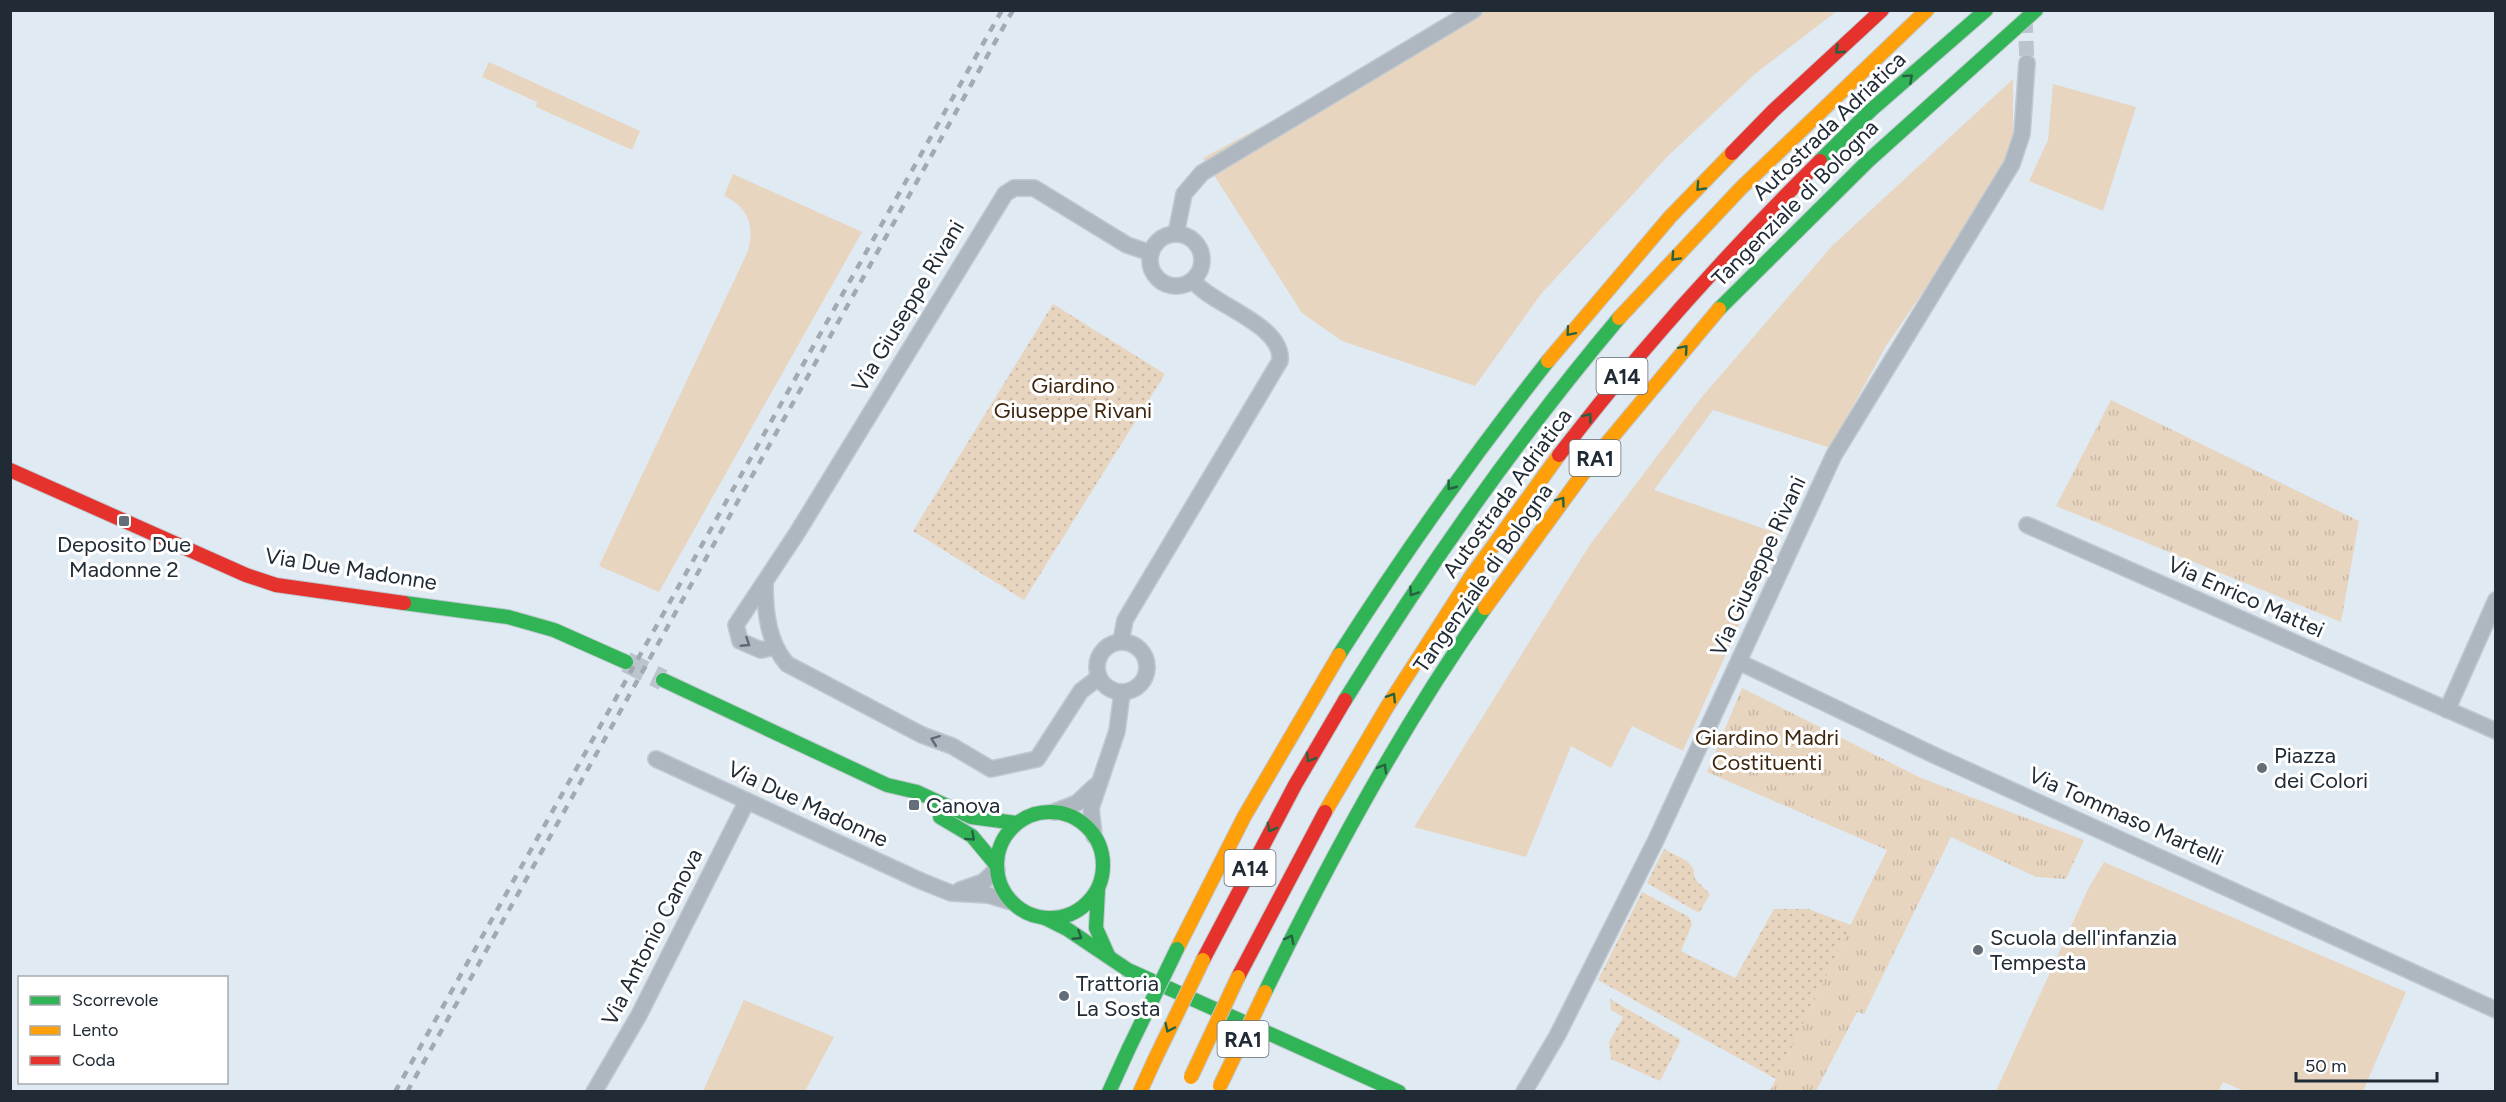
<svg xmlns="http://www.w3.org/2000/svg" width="2506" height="1102" font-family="Figtree,sans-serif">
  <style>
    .grass { fill: #e8d5c0 }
    .park { fill: url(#park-tufts) }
    .garden { fill: url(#garden-dots) }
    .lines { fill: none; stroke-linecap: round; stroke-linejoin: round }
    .street-tunnel { stroke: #bac4cd; stroke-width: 15; stroke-dasharray: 15 8; stroke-linecap: butt }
    .secondary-tunnel { stroke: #bac4cd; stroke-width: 21; stroke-dasharray: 21 10; stroke-linecap: butt }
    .street-casing { stroke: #bfc8cf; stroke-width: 18 }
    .fast-casing { stroke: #bfc8cf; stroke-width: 16 }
    .slow-casing { stroke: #bfc8cf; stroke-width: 16 }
    .jam-casing { stroke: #bfc8cf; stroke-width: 16 }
    .street { stroke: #aeb7bf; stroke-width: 15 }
    .fast { stroke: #30b455; stroke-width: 14 }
    .slow { stroke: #ff9f0a; stroke-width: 14 }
    .jam { stroke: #e5322d; stroke-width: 14 }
    .rail { stroke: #a2a9b1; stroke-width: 4.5; stroke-dasharray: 8 8; stroke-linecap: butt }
    .fast-bridge-casing { stroke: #bfc8cf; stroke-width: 16; stroke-linecap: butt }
    .slow-bridge-casing { stroke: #bfc8cf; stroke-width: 16; stroke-linecap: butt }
    .fast-bridge { stroke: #30b455; stroke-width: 14 }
    .slow-bridge { stroke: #ff9f0a; stroke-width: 14 }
    .oneway { stroke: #266242 }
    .oneway2 { stroke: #606a74 }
    .poi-dot { fill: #636e78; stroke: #fff; stroke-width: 2 }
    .labels { text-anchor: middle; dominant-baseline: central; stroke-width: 6; stroke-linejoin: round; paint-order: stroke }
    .shield { fill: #fff; stroke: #636b72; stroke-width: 1.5 }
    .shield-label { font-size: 21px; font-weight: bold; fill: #202b36 }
    .street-label { font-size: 22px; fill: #202b36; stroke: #fff }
    .park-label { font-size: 22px; fill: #3d260d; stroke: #fff }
    .poi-label { font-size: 22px; fill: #202b36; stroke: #fff; text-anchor: start }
  </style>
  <defs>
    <pattern id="park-tufts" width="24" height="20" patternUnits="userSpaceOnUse" patternTransform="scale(1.5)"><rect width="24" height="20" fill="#e8d5c0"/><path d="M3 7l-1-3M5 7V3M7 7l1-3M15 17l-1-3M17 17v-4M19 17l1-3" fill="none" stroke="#c7b7a6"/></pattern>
    <pattern id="garden-dots" width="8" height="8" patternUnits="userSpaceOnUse" patternTransform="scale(1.5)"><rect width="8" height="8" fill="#e8d5c0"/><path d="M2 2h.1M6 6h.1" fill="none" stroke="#c7b7a6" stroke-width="1.8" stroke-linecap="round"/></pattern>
  </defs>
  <rect width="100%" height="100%" fill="#e0eaf3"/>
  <g class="grass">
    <polygon points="1475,11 1837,11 1756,73 1668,156 1541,294 1475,386 1342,341 1302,313 1203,158"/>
    <polygon points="489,62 640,131 632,150 536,107 537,102 482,77"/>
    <polygon points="2013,79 2013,141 2000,172 1983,204 1886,346 1830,448 1713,410 1654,490 1779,534 1683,751 1632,726 1611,768 1571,746 1526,857 1414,827 1589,546 1701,398 1832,246"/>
    <polygon points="2053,84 2136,107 2103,211 2029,181 2048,140"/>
    <path d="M733,174L862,232L659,592L599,566L748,251C755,225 748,207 724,196Z"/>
    <polygon points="2104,862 2406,992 2363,1091 2244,1091 2223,1082 2218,1092 1996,1091 2088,889"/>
    <polygon points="744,1000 834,1037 805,1091 703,1091"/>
  </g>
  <g class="park">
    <polygon points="2111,400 2359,521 2341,622 2056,506"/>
    <polygon points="1742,688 1921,778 2084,840 2066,879 2036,877 1951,837 1864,1014 1857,1012 1816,1091 1770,1091 1887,850 1707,772"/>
  </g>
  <g class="garden">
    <polygon points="1053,304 1165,374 1024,600 913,531"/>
    <polygon points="1664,849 1687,861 1693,868 1695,879 1710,894 1699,913 1647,883"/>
    <polygon points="1642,892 1689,917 1692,924 1681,951 1735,978 1774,909 1808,909 1851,925 1776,1079 1598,980"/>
    <polygon points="1610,999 1681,1040 1660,1081 1611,1059 1609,1042 1623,1017 1611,1010"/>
  </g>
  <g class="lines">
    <polyline class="street-tunnel" points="2025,18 2027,63"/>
    <polyline class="secondary-tunnel" points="626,662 663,680"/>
    <defs>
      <g id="street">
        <circle cx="1176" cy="260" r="26"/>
        <polyline points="1176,234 1184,194 1202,173 1474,10"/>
        <polyline points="2027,525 2496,731"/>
        <path d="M765,584C765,612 768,642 787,664L922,735L952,746L991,769L1037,759L1081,691L1098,678"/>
        <path d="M1121,641L1125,620L1280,361C1284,325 1214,306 1193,281"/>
        <circle cx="1122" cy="667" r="25"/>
        <polyline points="774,647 761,650 740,641 736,625 797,533 1005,194 1014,188 1034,188 1127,245 1151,253"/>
        <polyline points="1739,662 1936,756 2496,1010"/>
        <polyline points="2447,710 2496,600"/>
        <polyline points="656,759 921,881 951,893 988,895 1011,902"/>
        <polyline points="1054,812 1077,803 1095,786"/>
        <polyline points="1094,836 1091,808 1117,731 1122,693"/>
        <polyline points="960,890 983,882 997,869"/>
        <polyline points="594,1092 639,1015 747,801"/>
        <polyline points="1524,1092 1557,1036 1656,840 1834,455 2012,164 2022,134 2027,63"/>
      </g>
      <g id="fast">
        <polyline points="1820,161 1870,111 1986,10"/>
        <polyline points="1719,309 1868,161 2036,10"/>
        <polyline points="404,603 508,617 554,630 626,662"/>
        <path d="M1339,655C1404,553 1473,456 1548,361"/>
        <polyline points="663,680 887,785 917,792 971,817 1016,823"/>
        <path d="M1345,700C1428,566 1517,439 1619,318"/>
        <circle cx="1050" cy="865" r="53"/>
        <polyline points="940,817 972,836 997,866"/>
        <polyline points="1098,890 1096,928 1108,955"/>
        <polyline points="1045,918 1067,929 1128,970 1399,1092"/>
        <path d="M1265,992C1330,859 1400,729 1485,608"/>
        <polyline points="1109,1092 1129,1048"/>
      </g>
      <g id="slow">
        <polyline points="1619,318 1741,188 1927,10"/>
        <polyline points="1548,361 1670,217 1732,153"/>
        <polyline points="1485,608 1593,460 1719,309"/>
        <polyline points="1325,812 1387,707 1470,578 1559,455"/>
        <polyline points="1177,949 1244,817 1339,655"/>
        <polyline points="1140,1092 1155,1059"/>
      </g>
      <g id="jam">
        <polyline points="1732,153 1773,111 1882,10"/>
        <path d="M1559,455C1639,351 1727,253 1820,161"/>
        <polyline points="10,470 246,575 276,585 404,603"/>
        <polyline points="1203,960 1295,785 1345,700"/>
        <polyline points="1238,977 1325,812"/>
      </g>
    </defs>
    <use href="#street" class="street-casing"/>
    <use href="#fast" class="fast-casing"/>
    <use href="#slow" class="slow-casing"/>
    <use href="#jam" class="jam-casing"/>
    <use href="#street" class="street"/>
    <use href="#fast" class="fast"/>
    <use href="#slow" class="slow"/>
    <use href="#jam" class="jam"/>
    <g class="rail">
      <polyline points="395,1092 1002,10"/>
      <polyline points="407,1092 1013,10"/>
    </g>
    <defs>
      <polyline id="fast-bridge" points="1129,1048 1177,949"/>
      <g id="slow-bridge">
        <polyline points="1155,1059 1203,960"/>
        <polyline points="1191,1077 1238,977"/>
        <polyline points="1220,1086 1265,992"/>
      </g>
    </defs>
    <use href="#fast-bridge" class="fast-bridge-casing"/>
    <use href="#slow-bridge" class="slow-bridge-casing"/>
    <use href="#fast-bridge" class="fast-bridge"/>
    <use href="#slow-bridge" class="slow-bridge"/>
  </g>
  <defs><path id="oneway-chevron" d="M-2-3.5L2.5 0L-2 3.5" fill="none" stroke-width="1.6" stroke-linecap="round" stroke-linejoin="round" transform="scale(1.5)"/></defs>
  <g class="oneway">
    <use href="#oneway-chevron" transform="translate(1839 50) rotate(137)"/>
    <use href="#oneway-chevron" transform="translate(1909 78) rotate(-42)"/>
    <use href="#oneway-chevron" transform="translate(1700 187) rotate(133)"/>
    <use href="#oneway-chevron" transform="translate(1675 257) rotate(133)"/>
    <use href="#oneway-chevron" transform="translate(1570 332) rotate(131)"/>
    <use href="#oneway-chevron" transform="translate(1684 349) rotate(-49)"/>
    <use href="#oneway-chevron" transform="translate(1588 417) rotate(-52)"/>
    <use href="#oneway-chevron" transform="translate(1451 486) rotate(127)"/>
    <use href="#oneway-chevron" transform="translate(1561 501) rotate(-54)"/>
    <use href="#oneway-chevron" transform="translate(1413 592) rotate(124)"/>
    <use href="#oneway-chevron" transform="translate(1392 697) rotate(-58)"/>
    <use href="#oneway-chevron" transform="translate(1310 758) rotate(120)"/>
    <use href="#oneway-chevron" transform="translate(1383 768) rotate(-60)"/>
    <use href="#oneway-chevron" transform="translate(1271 828) rotate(118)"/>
    <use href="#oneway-chevron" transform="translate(971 837) rotate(42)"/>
    <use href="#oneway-chevron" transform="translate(1078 936) rotate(33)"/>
    <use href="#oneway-chevron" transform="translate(1290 939) rotate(-63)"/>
    <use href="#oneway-chevron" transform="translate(1169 1028) rotate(115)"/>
  </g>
  <g class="oneway2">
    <use href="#oneway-chevron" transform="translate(746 643) rotate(33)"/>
    <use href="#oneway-chevron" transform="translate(935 740) rotate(-159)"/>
  </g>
  <g class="poi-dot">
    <rect x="118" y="515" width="12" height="12" rx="3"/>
    <circle cx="2262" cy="768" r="6"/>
    <rect x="908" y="799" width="12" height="12" rx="3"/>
    <circle cx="1978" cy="950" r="6"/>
    <circle cx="1064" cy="996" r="6"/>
  </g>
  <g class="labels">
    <g class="shield">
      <rect x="1596.5" y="358" width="51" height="36" rx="4.5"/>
      <rect x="1569.5" y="440" width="51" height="36" rx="4.5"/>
      <rect x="1224.5" y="850" width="51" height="36" rx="4.5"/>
      <rect x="1217.5" y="1021" width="51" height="36" rx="4.5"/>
    </g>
    <g class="shield-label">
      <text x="1622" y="376">A14</text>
      <text x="1595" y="458">RA1</text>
      <text x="1250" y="868">A14</text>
      <text x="1243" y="1039">RA1</text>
    </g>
    <g class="street-label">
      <text transform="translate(1829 126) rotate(-44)">Autostrada Adriatica</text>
      <text transform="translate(1795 203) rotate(-45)">Tangenziale di Bologna</text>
      <text transform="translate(908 306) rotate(-59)">Via Giuseppe Rivani</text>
      <text transform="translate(1507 493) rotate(-54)">Autostrada Adriatica</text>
      <text transform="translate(1758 566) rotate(-65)">Via Giuseppe Rivani</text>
      <text transform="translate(351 569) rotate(9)">Via Due Madonne</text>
      <text transform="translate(1483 578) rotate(-55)">Tangenziale di Bologna</text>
      <text transform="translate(2246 597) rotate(24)">Via Enrico Mattei</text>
      <text transform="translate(808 804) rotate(25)">Via Due Madonne</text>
      <text transform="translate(2126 816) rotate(24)">Via Tommaso Martelli</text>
      <text transform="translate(652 937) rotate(-63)">Via Antonio Canova</text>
    </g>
    <g class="park-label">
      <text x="1073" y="385">Giardino<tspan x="1073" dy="25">Giuseppe Rivani</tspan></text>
      <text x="1767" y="737">Giardino Madri<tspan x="1767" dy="25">Costituenti</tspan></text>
    </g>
    <g class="poi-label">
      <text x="124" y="544" text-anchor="middle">Deposito Due<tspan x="124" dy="25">Madonne 2</tspan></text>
      <text x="2274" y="755">Piazza<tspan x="2274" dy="25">dei Colori</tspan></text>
      <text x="926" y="805">Canova</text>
      <text x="1990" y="937">Scuola dell'infanzia<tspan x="1990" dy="25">Tempesta</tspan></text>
      <text x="1076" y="983">Trattoria<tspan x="1076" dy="25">La Sosta</tspan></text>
    </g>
  </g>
  <rect width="2506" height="1102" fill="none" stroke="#202b36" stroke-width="24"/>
  <rect x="18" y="976" width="210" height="108" fill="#ffffff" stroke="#a6aaaf" stroke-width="1.5"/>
  <rect x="30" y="996" width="30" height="9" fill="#30b455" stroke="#a6aaaf" stroke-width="1.5"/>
  <text x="72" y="1006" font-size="18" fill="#202b36">Scorrevole</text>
  <rect x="30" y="1026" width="30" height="9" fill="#ff9f0a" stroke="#a6aaaf" stroke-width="1.5"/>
  <text x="72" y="1036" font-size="18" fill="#202b36">Lento</text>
  <rect x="30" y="1056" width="30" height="9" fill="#e5322d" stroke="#a6aaaf" stroke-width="1.5"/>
  <text x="72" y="1066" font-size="18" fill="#202b36">Coda</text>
  <path d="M2296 1072v9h141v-9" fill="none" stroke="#202b36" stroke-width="3"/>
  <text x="2305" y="1072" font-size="18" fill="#202b36" stroke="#ffffff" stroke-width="4.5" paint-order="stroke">50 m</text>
</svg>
